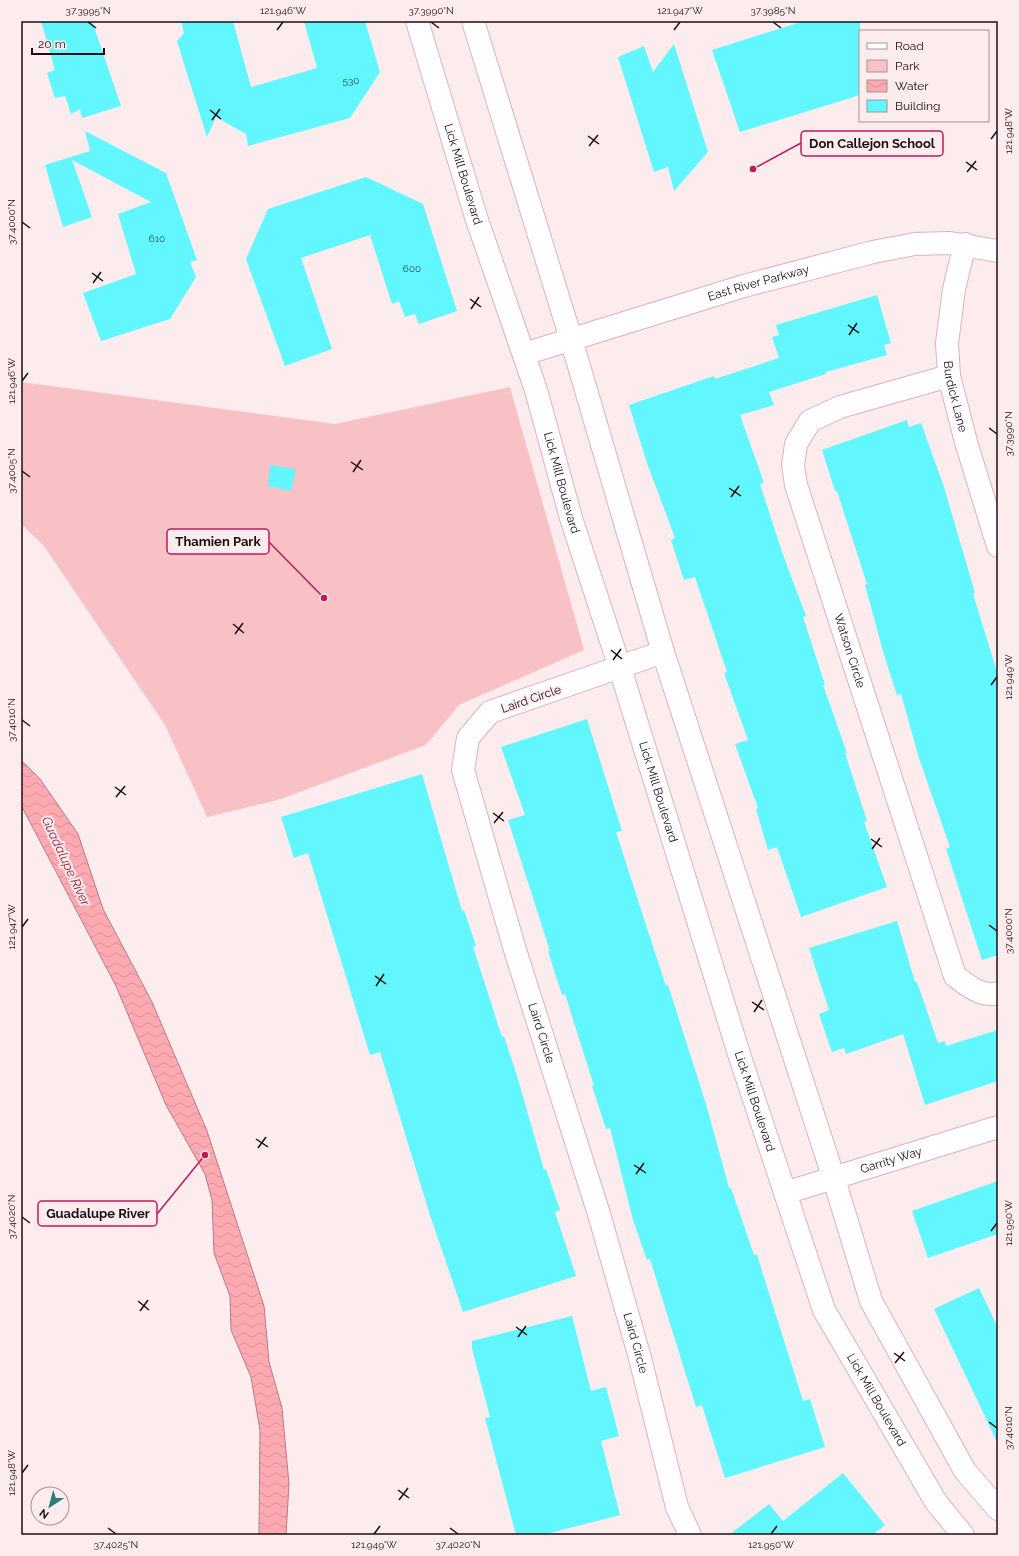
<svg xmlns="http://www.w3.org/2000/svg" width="1019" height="1556" font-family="Raleway,sans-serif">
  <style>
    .green { fill: #f7c1c6 }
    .water { fill: url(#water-waves); stroke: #ba7a81 }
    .building { fill: #62f6ff }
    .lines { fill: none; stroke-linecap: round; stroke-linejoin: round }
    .minor-casing { stroke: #dcb3b7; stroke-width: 24 }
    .major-casing { stroke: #dcb3b7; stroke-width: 24 }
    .minor { stroke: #fff; stroke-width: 22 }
    .major { stroke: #fff; stroke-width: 22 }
    .ticks { fill: none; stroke: #1c0e10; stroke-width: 1.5 }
    .labels { text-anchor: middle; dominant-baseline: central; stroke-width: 4; stroke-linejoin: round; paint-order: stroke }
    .number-label { font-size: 10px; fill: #2e484c }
    .street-label { font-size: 12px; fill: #1c0e10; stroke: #fdeced }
    .water-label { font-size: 13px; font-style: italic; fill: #981f3d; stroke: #fdeced }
    .leader { fill: none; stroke: #c2185b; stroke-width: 1.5 }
    .callout-dot { fill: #c2185b; stroke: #fdeced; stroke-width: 1.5 }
    .callout { fill: #fdeced; stroke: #c2185b; stroke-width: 1.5 }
    .callout-label { font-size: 13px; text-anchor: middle; font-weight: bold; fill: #1c0e10 }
    .neatline { fill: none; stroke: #1c0e10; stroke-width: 1.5 }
    .ticks-label { font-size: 10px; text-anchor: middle; fill: #1c0e10 }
  </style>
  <defs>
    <pattern id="water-waves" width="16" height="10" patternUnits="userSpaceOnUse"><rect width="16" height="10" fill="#fda9b2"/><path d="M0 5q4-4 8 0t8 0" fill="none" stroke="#d89098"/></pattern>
  </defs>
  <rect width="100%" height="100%" fill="#fdeced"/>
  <polygon class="green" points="21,382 335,424 510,387 584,650 459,705 426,745 278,800 207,817 165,725 44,546 21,524"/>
  <polygon class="water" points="21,760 40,779 78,834 103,909 152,1002 207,1131 264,1306 269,1362 282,1408 289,1484 286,1535 259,1535 260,1430 251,1377 231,1330 230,1296 214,1253 212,1200 205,1174 166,1105 116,986 21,805"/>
  <g class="building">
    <polygon points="41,21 92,21 121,106 82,118 80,109 71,114 65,96 55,98 47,73 55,70"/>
    <polygon points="181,21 233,21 251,87 317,68 304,21 365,21 380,72 350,118 248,146 246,134 216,117 207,137 177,41 184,33"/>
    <polygon points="804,21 860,21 860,95 740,132 712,50"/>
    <polygon points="674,44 708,152 674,191 668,167 654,172 618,57 644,46 653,72"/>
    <polygon points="85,131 166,173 197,260 190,262 196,277 170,319 101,341 83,293 136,274 118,214 151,202 72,160 92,217 63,227 45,165 90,151"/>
    <polygon points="366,177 423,204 457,311 419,324 415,314 405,317 399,301 392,304 370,235 301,258 332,349 285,366 246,259 268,209"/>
    <polygon points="877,295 891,343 884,345 887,355 826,372 826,374 769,392 774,405 740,415 764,483 760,484 782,552 806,616 803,617 825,685 823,685 847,753 845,753 867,821 864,822 887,887 801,917 777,847 768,850 756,809 758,808 735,744 748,740 724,673 727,672 695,577 684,580 671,540 675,538 647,463 629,405 714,376 715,379 779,358 772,337 779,335 776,325"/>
    <polygon points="907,420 909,427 921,423 944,487 975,593 973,594 998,675 998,955 982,960 946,849 950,847 919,758 901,694 897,695 884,655 865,585 867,584 837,491 835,491 822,450"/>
    <polygon points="270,465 296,469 291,491 268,486"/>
    <polygon points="587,719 622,831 616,832 645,922 666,986 668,985 706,1104 729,1188 731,1188 754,1255 757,1255 803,1401 810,1399 825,1447 725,1478 702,1405 696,1407 650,1259 647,1260 633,1220 610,1128 606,1129 592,1086 594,1086 565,994 562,995 548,951 550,951 508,820 525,815 501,747"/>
    <polygon points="422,774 462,911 464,910 476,946 473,947 502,1037 504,1036 518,1079 544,1170 546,1169 560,1210 555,1212 576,1276 463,1312 430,1215 380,1052 370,1055 308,853 294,858 281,817"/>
    <polygon points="897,921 915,982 917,982 938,1043 945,1041 946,1046 998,1030 998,1081 925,1105 903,1034 846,1054 844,1048 832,1052 819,1014 829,1010 809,948"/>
    <polygon points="998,1181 998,1234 928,1258 912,1211"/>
    <polygon points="979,1288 998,1328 998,1444 934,1309"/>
    <polygon points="572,1316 591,1391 606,1387 619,1436 601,1441 620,1515 542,1535 516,1535 485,1418 490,1417 472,1349 472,1341"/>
    <polygon points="843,1473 885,1525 873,1535 729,1535 769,1504 783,1521"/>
  </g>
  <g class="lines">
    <defs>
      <g id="minor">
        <path id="s1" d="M965,244L954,289L947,343L949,376L966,442L998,546"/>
        <path id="s2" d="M524,354L744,286L873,252L915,244L950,243L998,251"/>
        <path id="s3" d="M949,376L840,407L810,421L796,444L793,465L796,485L955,976C967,985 982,998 998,993"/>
        <path id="s4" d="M663,652L490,712L468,738L463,770L515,950L599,1214L640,1358L677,1507L690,1535"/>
        <path id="s5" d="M785,1193L998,1127"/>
      </g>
      <g id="major">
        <path id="s6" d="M417,21L476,217L536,390L571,518L620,668L739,1054L824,1310L936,1502L963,1535"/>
        <polyline points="473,21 571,339 663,652 834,1179 871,1301 965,1471 998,1509"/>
      </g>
    </defs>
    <use href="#minor" class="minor-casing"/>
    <use href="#major" class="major-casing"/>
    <use href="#minor" class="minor"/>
    <use href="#major" class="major"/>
  </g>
  <path class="ticks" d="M88,22L96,28M431,22L439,28M773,22L781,28M277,30L283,22M674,30L680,22M210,110L221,119M212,120L220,109M588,136L599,144M991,139L997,131M589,146L598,135M966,162L977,170M967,172L976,161M22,222L30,228M92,273L103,281M93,283L101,272M470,299L481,307M471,309L479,297M848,325L859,333M849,335L857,323M22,381L28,373M989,428L997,434M351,462L363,470M22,471L30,477M353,472L361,460M729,488L741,496M731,497L739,486M233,624L244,633M235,634L243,623M611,650L622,659M613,660L621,649M991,685L997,677M22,720L30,726M115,787L126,795M116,797L125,786M493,813L504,821M494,823L503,812M871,839L882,847M872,849L880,838M989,925L997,931M22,927L28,919M375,976L386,984M376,986L384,974M752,1002L764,1010M754,1012L762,1000M256,1139L268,1147M258,1148L266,1137M634,1165L646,1173M636,1174L644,1163M22,1217L30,1223M991,1231L997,1223M138,1301L149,1310M140,1311L148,1300M516,1327L527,1335M518,1337L526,1326M894,1353L905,1361M895,1363L904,1352M989,1422L997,1428M22,1473L28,1465M398,1490L409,1498M399,1500L408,1488M108,1528L116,1534M450,1528L458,1534M374,1534L380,1526M771,1534L777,1526"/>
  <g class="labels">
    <g class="number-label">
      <text x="351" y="80">530</text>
      <text x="157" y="238">610</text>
      <text x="412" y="268">600</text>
    </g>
    <g class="street-label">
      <text stroke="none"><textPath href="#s6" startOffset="160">Lick Mill Boulevard</textPath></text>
      <text stroke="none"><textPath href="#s2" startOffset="245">East River Parkway</textPath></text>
      <text stroke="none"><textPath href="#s1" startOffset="155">Burdick Lane</textPath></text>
      <text stroke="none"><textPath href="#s6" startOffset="484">Lick Mill Boulevard</textPath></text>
      <text stroke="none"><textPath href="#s3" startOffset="389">Watson Circle</textPath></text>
      <text transform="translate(531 699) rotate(-19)">Laird Circle</text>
      <text stroke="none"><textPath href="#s6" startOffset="808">Lick Mill Boulevard</textPath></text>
      <text stroke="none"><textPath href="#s4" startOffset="524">Laird Circle</textPath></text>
      <text stroke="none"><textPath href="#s6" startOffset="1132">Lick Mill Boulevard</textPath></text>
      <text stroke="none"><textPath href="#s5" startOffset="111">Garrity Way</textPath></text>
      <text stroke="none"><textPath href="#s4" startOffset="848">Laird Circle</textPath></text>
      <text stroke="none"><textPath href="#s6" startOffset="1456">Lick Mill Boulevard</textPath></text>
    </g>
    <g class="water-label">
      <text transform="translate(66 861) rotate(65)">Guadalupe River</text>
    </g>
  </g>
  <path class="leader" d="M753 169L801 143M324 598L269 542M205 1155L157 1214"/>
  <g class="callout-dot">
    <circle cx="753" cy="169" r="4"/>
    <circle cx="324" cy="598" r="4"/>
    <circle cx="205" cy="1155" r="4"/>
  </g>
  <g class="callout">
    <rect x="801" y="131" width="142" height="25" rx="4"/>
    <rect x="167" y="529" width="102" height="25" rx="4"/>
    <rect x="38" y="1201" width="119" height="25" rx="4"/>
  </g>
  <g class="callout-label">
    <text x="872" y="148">Don Callejon School</text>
    <text x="218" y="546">Thamien Park</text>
    <text x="98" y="1218">Guadalupe River</text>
  </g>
  <rect width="1019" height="1556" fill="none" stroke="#fdeced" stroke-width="44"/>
  <rect x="859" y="30" width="130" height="92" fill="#fdeced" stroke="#a39395"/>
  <rect x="867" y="43" width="20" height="6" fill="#ffffff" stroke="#a39395"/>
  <text x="895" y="50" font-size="12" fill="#1c0e10">Road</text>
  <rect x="867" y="60" width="20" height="12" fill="#f7c1c6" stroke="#a39395"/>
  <text x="895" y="70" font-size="12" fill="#1c0e10">Park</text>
  <rect x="867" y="80" width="20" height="12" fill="url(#water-waves)" stroke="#a39395"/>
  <text x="895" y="90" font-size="12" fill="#1c0e10">Water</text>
  <rect x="867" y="100" width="20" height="12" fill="#62f6ff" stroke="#a39395"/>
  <text x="895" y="110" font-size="12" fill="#1c0e10">Building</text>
  <g transform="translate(50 1506) rotate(216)"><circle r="19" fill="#fdeced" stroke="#a39395"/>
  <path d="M0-3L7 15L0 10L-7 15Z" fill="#30797d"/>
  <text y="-6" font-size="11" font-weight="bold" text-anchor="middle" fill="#1c0e10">N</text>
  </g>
  <path d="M32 48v6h72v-6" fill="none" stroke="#1c0e10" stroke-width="2"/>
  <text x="38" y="48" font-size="12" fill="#1c0e10" stroke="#fdeced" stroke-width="3" paint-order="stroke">20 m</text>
  <rect x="22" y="22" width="975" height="1512" class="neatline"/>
  <g class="ticks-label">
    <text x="88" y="14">37.3995°N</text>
    <text x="283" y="14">121.946°W</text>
    <text x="431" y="14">37.3990°N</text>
    <text x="680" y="14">121.947°W</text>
    <text x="773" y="14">37.3985°N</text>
    <text transform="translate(1008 131) rotate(-90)" y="4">121.948°W</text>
    <text transform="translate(11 222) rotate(-90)" y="4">37.4000°N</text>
    <text transform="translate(11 381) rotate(-90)" y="4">121.946°W</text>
    <text transform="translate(1008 434) rotate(-90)" y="4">37.3990°N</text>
    <text transform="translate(11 471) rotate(-90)" y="4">37.4005°N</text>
    <text transform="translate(1008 677) rotate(-90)" y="4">121.949°W</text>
    <text transform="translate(11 720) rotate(-90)" y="4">37.4010°N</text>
    <text transform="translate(11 927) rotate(-90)" y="4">121.947°W</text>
    <text transform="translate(1008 931) rotate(-90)" y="4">37.4000°N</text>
    <text transform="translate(11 1217) rotate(-90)" y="4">37.4020°N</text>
    <text transform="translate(1008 1223) rotate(-90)" y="4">121.950°W</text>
    <text transform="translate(1008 1428) rotate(-90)" y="4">37.4010°N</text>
    <text transform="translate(11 1473) rotate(-90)" y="4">121.948°W</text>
    <text x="116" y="1548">37.4025°N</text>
    <text x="374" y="1548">121.949°W</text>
    <text x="458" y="1548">37.4020°N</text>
    <text x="771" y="1548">121.950°W</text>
  </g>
</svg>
